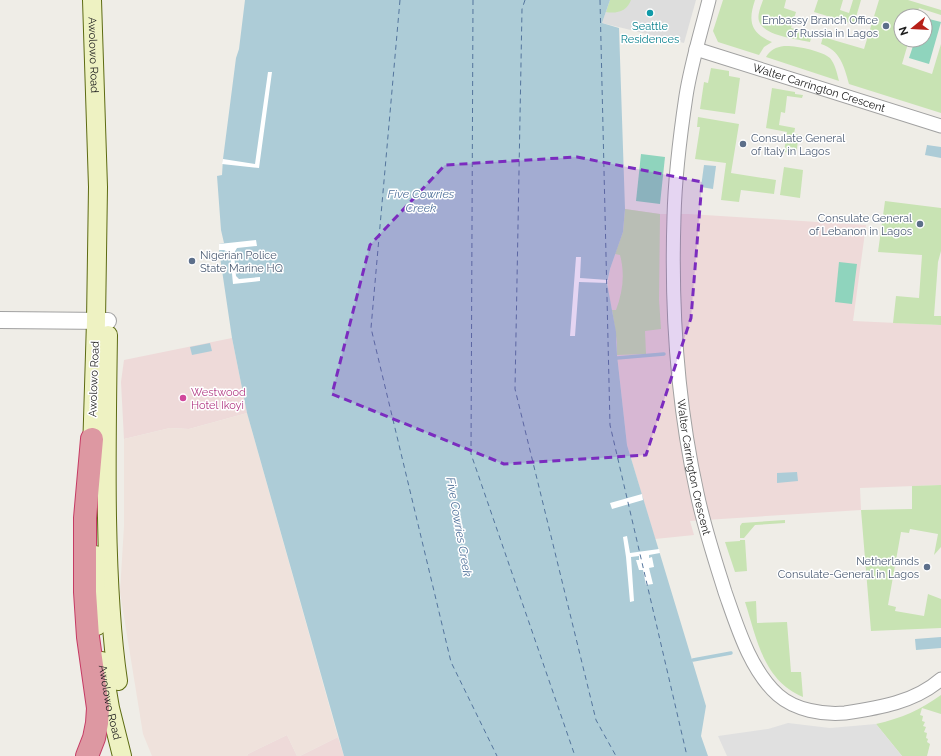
<svg xmlns="http://www.w3.org/2000/svg" width="941" height="756" font-family="Raleway,sans-serif">
  <style>
    .residential { fill: #ddd }
    .commercial { fill: #eedad9 }
    .military { fill: #efe2dc }
    .grass { fill: #c8e3b3 }
    .pitch { fill: #8fd4bd }
    .parking { fill: #e0e0e0 }
    .water { fill: #adccd7 }
    .pier { fill: #fff }
    .lines { fill: none; stroke-linecap: round; stroke-linejoin: round }
    .stream { stroke: #adccd7; stroke-width: 3.5 }
    .ferry { stroke: #54759d; stroke-width: 1; stroke-dasharray: 5 4; stroke-linecap: butt }
    .minor-casing { stroke: #a1a1a1; stroke-width: 15 }
    .tertiary-casing { stroke: #a1a1a1; stroke-width: 18 }
    .secondary-casing { stroke: #5d6b12; stroke-width: 20 }
    .motorway-casing { stroke: #c63b64; stroke-width: 24 }
    .minor { stroke: #fff; stroke-width: 13 }
    .tertiary { stroke: #fff; stroke-width: 16 }
    .secondary { stroke: #eef2c2; stroke-width: 18 }
    .motorway { stroke: #dd98a2; stroke-width: 22 }
    .marked { fill: #7b2cbf; fill-opacity: 0.2; stroke: #7b2cbf; stroke-width: 3; stroke-dasharray: 8 5; stroke-linejoin: round }
    .culture-dot { fill: #0f9aa8; stroke: #fff; stroke-width: 1.5 }
    .service-dot { fill: #5c6f8a; stroke: #fff; stroke-width: 1.5 }
    .hotel-dot { fill: #d1479c; stroke: #fff; stroke-width: 1.5 }
    .labels { text-anchor: middle; dominant-baseline: central; stroke-width: 3; stroke-linejoin: round; paint-order: stroke }
    .service-label { font-size: 11px; fill: #4e5e75; stroke: #fff; text-anchor: end }
    .culture-label { font-size: 11px; fill: #0d838f; stroke: #fff }
    .street-label { font-size: 11px; fill: #202020; stroke: #fff }
    .hotel-label { font-size: 11px; fill: #b23c85; stroke: #fff; text-anchor: start }
    .water-label { font-size: 12px; font-style: italic; fill: #54759d; stroke: #fff }
  </style>
  <rect width="100%" height="100%" fill="#efede7"/>
  <polygon class="residential" points="610,0 696,0 684,43 602,23"/>
  <g class="commercial">
    <polygon points="625,209 660,214 689,214 866,225 853,321 941,325 941,485 860,488 861,510 690,521 694,535 655,539 627,445 617,355 615,322 608,293 608,280 610,269 623,232"/>
    <polygon points="232,338 247,413 189,429 170,428 124,439 121,382 124,360"/>
    <polygon points="287,735 297,756 247,756 248,754"/>
    <polygon points="338,737 344,756 300,756"/>
  </g>
  <polygon class="military" points="247,413 338,737 300,756 297,756 287,735 248,754 247,756 152,756 143,734 120,592 124,526 124,439 170,428 189,429"/>
  <g class="grass">
    <path d="M610,0H631C627,11 617,14 606,12Z"/>
    <path d="M723,0H755C748,21 750,33 772,42L764,47L759,55L718,42L713,31Z"/>
    <path d="M763,0H786L784,8L796,12L791,28L812,34L810,42C796,39 764,36 759,21C757,15 761,6 763,0Z"/>
    <polygon points="818,0 843,0 840,10 849,13 853,0 861,0 854,24 814,12"/>
    <path d="M879,0H908L941,10V15L919,8L916,16H901V40H909L902,64L932,74L941,44V113L849,84C844,66 840,50 821,44L823,37L864,49Z"/>
    <path d="M784,46C794,45 823,51 830,58C835,64 837,73 839,81L766,57C770,50 776,47 784,46Z"/>
    <polygon points="711,68 729,71 729,76 740,78 735,114 700,109 704,82 708,83"/>
    <polygon points="772,88 795,92 795,94 803,95 802,98 787,96 785,113 781,112 779,125 795,128 794,134 799,135 796,154 784,152 787,132 766,128"/>
    <polygon points="698,117 739,124 731,173 776,180 774,194 741,190 739,202 721,200 726,163 695,159 700,127 697,127"/>
    <polygon points="784,167 803,170 800,198 780,195"/>
    <polygon points="885,201 941,208 941,251 938,262 934,316 941,316 941,325 893,323 896,296 919,298 922,255 878,252"/>
    <path d="M625,209L660,214L659,300L661,329L645,331L646,354L617,355V342L612,310H616C623,291 625,274 620,255L615,254L623,232Z"/>
    <polygon points="941,485 941,547 934,555 938,534 910,529 909,533 901,532 888,605 896,607 895,611 924,616 928,594 941,599 941,628 871,631 861,510 912,509 912,486"/>
    <polygon points="785,520 785,523 755,525 744,538 740,538 740,526 742,523"/>
    <polygon points="740,540 745,540 747,571 735,572 725,542 740,541"/>
    <path d="M756,601L757,623L787,622L791,672H801L803,697C763,680 757,639 745,602Z"/>
    <path d="M941,695V714L922,708L920,715L923,716L922,721L925,722L923,726L926,727L924,732L927,733L926,738L928,739L927,742L930,744L927,756H902L876,724C902,718 920,710 941,695Z"/>
  </g>
  <g class="pitch">
    <polygon points="925,18 941,22 929,64 909,58 915,40 925,40"/>
    <polygon points="641,154 665,157 660,204 636,201"/>
    <polygon points="839,262 857,264 852,304 835,302"/>
  </g>
  <polygon class="parking" points="788,723 830,728 876,724 902,756 727,756 718,736 768,729"/>
  <g class="water">
    <polygon points="245,0 610,0 602,23 619,28 625,209 623,232 610,269 607,283 616,332 617,355 627,445 706,706 701,736 708,756 344,756 247,413 232,338 219,250 219,244 224,243 221,230 217,176 222,175 223,159 236,58 239,49"/>
    <polygon points="927,145 941,147 941,158 925,155"/>
    <polygon points="704,165 716,166 713,189 701,187"/>
    <polygon points="210,343 212,351 192,355 190,347"/>
    <polygon points="797,472 798,481 777,483 777,473"/>
    <polygon points="941,637 941,648 916,650 915,639"/>
  </g>
  <g class="pier">
    <polygon points="268,72 272,72 259,168 222,164 223,159 255,164"/>
    <polygon points="256,240 257,246 237,248 234,253 236,276 239,279 260,277 260,281 233,284 230,253 224,250 219,250 219,244"/>
    <polygon points="576,257 581,257 580,278 608,280 607,283 579,282 575,336 570,336"/>
    <polygon points="642,494 643,500 612,509 610,503"/>
    <polygon points="627,536 630,553 659,549 660,553 649,555 649,558 652,557 654,567 649,568 653,584 646,585 643,570 639,570 636,560 639,560 639,556 631,557 634,601 630,602 626,557 623,537"/>
  </g>
  <g class="lines">
    <g class="stream">
      <polyline points="617,358 664,354"/>
      <polyline points="693,660 731,653"/>
    </g>
    <g class="ferry">
      <polyline points="400,0 371,328 451,662 497,756"/>
      <polyline points="473,0 471,454 575,756"/>
      <polyline points="525,0 522,9 515,389 596,720 616,756"/>
      <polyline points="600,0 610,425 687,756"/>
    </g>
    <defs>
      <g id="minor">
        <path id="s1" d="M709,0C701,32 691,64 686,96C680,136 675,176 674,217C671,309 677,402 697,493C704,527 715,560 725,592C737,626 750,670 778,695C795,710 823,715 845,713C879,708 915,702 941,679"/>
        <path id="s2" d="M696,49L941,126"/>
      </g>
      <polyline id="tertiary" points="0,320 108,321"/>
      <g id="secondary">
        <path id="s3" d="M92,0L98,187L96,321L92,452"/>
        <path d="M108,335C107,396 106,457 107,518C108,573 110,627 118,681"/>
        <polyline points="95,555 97,626"/>
        <path id="s4" d="M102,661L110,708L122,756"/>
      </g>
      <polyline id="motorway" points="87,756 94,738 97,723 98,708 88,637 85,592 85,518 92,439"/>
    </defs>
    <use href="#minor" class="minor-casing"/>
    <use href="#tertiary" class="tertiary-casing"/>
    <use href="#secondary" class="secondary-casing"/>
    <use href="#motorway" class="motorway-casing"/>
    <use href="#minor" class="minor"/>
    <use href="#tertiary" class="tertiary"/>
    <use href="#secondary" class="secondary"/>
    <use href="#motorway" class="motorway"/>
  </g>
  <path class="marked" d="M577,157L702,182L691,318L646,455L504,464L332,394L370,245L445,165Z"/>
  <circle class="culture-dot" cx="650" cy="13" r="4"/>
  <g class="service-dot">
    <circle cx="886" cy="26" r="4"/>
    <circle cx="743" cy="144" r="4"/>
    <circle cx="920" cy="224" r="4"/>
    <circle cx="192" cy="261" r="4"/>
    <circle cx="927" cy="567" r="4"/>
  </g>
  <circle class="hotel-dot" cx="183" cy="398" r="4"/>
  <g class="labels">
    <g class="service-label">
      <text x="878" y="20">Embassy Branch Office<tspan x="878" dy="13">of Russia in Lagos</tspan></text>
      <text x="751" y="138" text-anchor="start">Consulate General<tspan x="751" dy="13">of Italy in Lagos</tspan></text>
      <text x="912" y="218">Consulate General<tspan x="912" dy="13">of Lebanon in Lagos</tspan></text>
      <text x="200" y="255" text-anchor="start">Nigerian Police<tspan x="200" dy="13">State Marine HQ</tspan></text>
      <text x="919" y="561">Netherlands<tspan x="919" dy="13">Consulate-General in Lagos</tspan></text>
    </g>
    <g class="culture-label">
      <text x="650" y="26">Seattle<tspan x="650" dy="13">Residences</tspan></text>
    </g>
    <g class="street-label">
      <text stroke="none"><textPath href="#s3" startOffset="55">Awolowo Road</textPath></text>
      <text stroke="none"><textPath href="#s2" startOffset="129">Walter Carrington Crescent</textPath></text>
      <text transform="translate(94 379) rotate(-88)">Awolowo Road</text>
      <text stroke="none"><textPath href="#s1" startOffset="472">Walter Carrington Crescent</textPath></text>
      <text stroke="none"><textPath href="#s4" startOffset="42">Awolowo Road</textPath></text>
    </g>
    <g class="hotel-label">
      <text x="191" y="392">Westwood<tspan x="191" dy="13">Hotel Ikoyi</tspan></text>
    </g>
    <g class="water-label">
      <text x="421" y="194">Five Cowries<tspan x="421" dy="14">Creek</tspan></text>
      <text transform="translate(459 527) rotate(80)">Five Cowries Creek</text>
    </g>
  </g>
  <g transform="translate(913 28) rotate(252)"><circle r="19" fill="#ffffff" stroke="#a6a6a6"/>
  <path d="M0-3L7 15L0 10L-7 15Z" fill="#b72018"/>
  <text y="-6" font-size="11" font-weight="bold" text-anchor="middle" fill="#202020">N</text>
  </g>
</svg>
